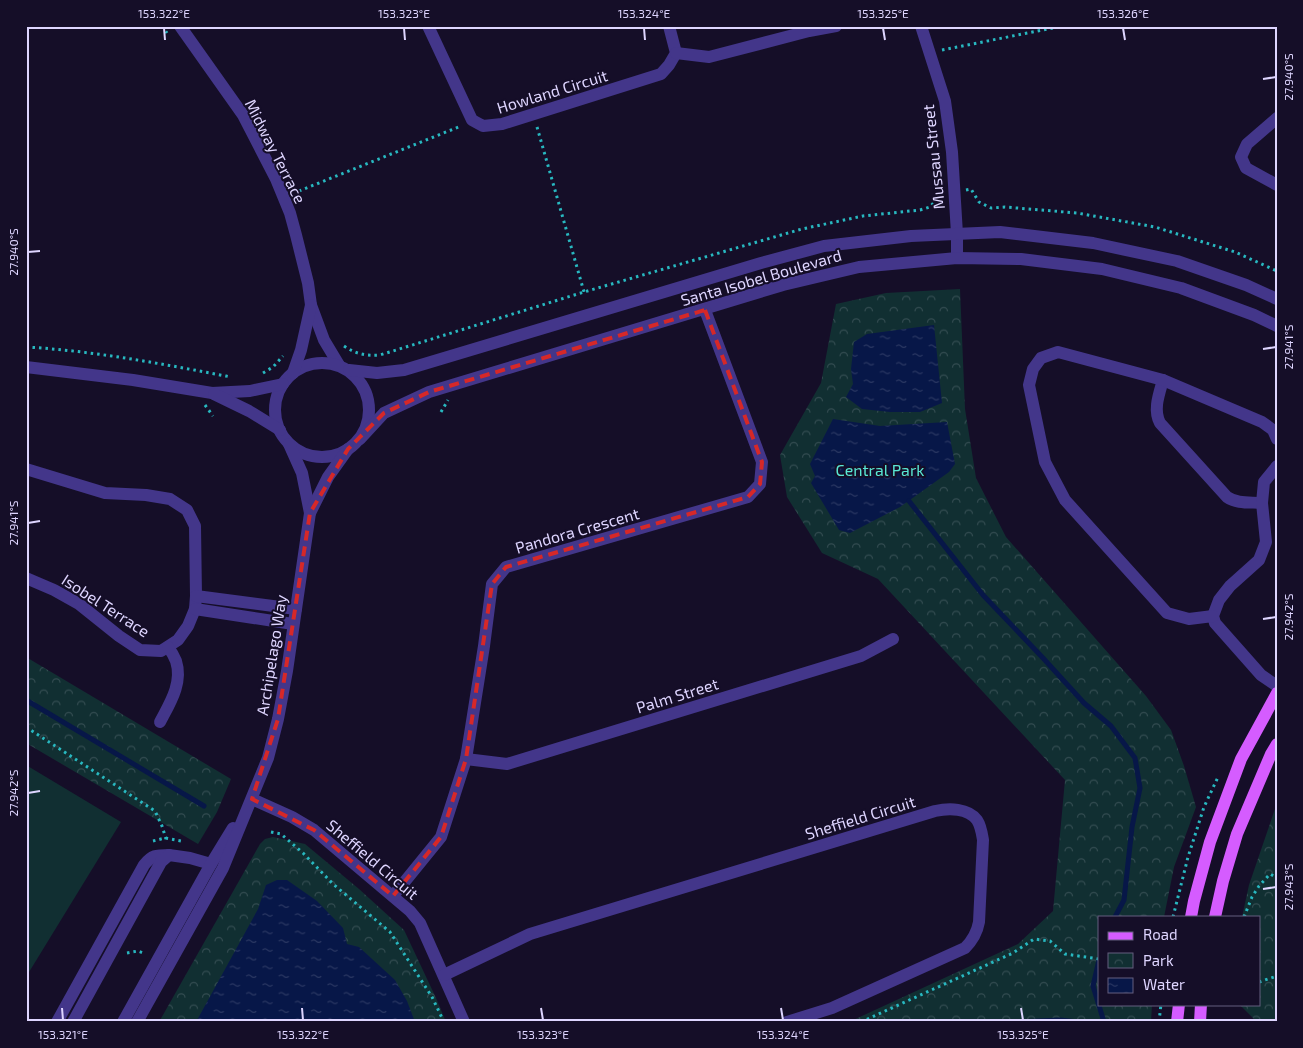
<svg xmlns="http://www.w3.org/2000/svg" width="1303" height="1048" font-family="'Exo 2',sans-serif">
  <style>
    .park { fill: url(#park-crowns) }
    .pitch { fill: #112f32 }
    .water { fill: url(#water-ripples) }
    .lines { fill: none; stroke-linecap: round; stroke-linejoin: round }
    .stream { stroke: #071748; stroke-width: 5 }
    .path { stroke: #28b8c0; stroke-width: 3; stroke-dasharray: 2.5 4; stroke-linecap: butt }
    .minor { stroke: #43368a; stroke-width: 12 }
    .major { stroke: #d55cff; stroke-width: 12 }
    .marked { fill: none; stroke: #d62828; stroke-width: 4; stroke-dasharray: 10 6; stroke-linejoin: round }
    .ticks { fill: none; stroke: #ded5ff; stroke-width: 2 }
    .labels { text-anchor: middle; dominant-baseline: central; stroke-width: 4; stroke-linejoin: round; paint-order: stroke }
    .street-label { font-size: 16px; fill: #ded5ff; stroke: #150e28 }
    .park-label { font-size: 16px; fill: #59e7d4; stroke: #150e28 }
    .neatline { fill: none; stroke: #ded5ff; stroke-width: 2 }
    .ticks-label { font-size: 12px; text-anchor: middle; fill: #ded5ff }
  </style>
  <defs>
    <pattern id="park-crowns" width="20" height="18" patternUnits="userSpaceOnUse" patternTransform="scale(1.25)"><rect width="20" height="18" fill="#112f32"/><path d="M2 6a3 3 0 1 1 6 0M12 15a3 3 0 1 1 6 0" fill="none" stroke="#334c51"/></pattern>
    <pattern id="water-ripples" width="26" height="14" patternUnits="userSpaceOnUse" patternTransform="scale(1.25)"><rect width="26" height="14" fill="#071748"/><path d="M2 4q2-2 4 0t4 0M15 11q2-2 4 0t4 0" fill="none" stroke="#2b3863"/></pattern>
  </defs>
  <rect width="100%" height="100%" fill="#150e28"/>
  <g class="park">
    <polygon points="960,289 965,409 976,478 1006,537 1146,696 1171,730 1184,766 1196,807 1174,867 1164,917 1099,917 1099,1004 1152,1004 1151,1022 849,1022 1018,944 1053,911 1065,780 878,579 822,553 787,497 780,455 821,383 836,304 886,293"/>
    <polygon points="26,657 231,779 217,812 198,844 26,743"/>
    <polygon points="1277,803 1277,1022 1257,1022 1239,1004 1259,1004 1259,917 1242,917 1249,885"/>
    <polygon points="273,837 305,844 359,889 404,930 436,998 446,1022 159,1022 260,844 265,839"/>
  </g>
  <polygon class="pitch" points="26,765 121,822 26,977"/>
  <g class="water">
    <polygon points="934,325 942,403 920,412 890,412 862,409 846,397 853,384 851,369 854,342 867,334"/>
    <polygon points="833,419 880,426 947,422 955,464 949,472 900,507 850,533 839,530 811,483 815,476 810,464"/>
    <polygon points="277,880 287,880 317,901 343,928 347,944 359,947 395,980 407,1001 415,1022 196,1022 258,909 266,885"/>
  </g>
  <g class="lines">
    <g class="stream">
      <polyline points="909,501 983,595 1043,658 1084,703 1111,726 1135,758 1140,788 1132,827 1124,900 1115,917"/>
      <polyline points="26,700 204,806"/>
      <polyline points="1099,960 1093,986 1104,1022"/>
      <polyline points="1019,1022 1060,1020 1078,1022"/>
    </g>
    <g class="path">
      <polyline points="162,26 167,33"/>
      <polyline points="942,50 1063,26"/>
      <polyline points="537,127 584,292"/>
      <polyline points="966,190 971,189 979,202 991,208 1005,207 1077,213 1155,227 1235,252 1277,271"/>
      <polyline points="299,191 461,126"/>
      <path d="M344,346C356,354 365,356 380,355L584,292L802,229L863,216L920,210L930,207L936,200L940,193"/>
      <path d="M26,347C95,351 163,364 231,377"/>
      <polyline points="263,373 273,367 283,356"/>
      <polyline points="205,405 213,416"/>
      <polyline points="441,412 448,400"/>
      <polyline points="26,727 155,811 162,826 166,839"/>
      <polyline points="271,832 281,834 303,853 333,884 390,932 432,997 444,1022"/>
      <polyline points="153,841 165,838 181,841"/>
      <polyline points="1173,917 1188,857 1204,807 1218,777"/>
      <polyline points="1244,917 1252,897 1259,886 1270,874 1277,878"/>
      <polyline points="127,953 138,951 143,953"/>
      <polyline points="1259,982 1277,976"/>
      <polyline points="861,1022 1013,953 1034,939 1050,941 1065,954 1099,959"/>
      <polyline points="1159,1022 1161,1004"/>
    </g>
    <g class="minor">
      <polyline points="180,26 243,115 276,179 290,213 296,235 308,283 311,305 324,340 339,365"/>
      <polyline points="428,26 472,120 483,126 502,124 661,74 669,65 676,53 669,26"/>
      <polyline points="921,26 945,101 952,152 957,234 957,258"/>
      <polyline points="676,53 709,57 809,31 836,26"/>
      <polyline points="1277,118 1247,144 1241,157 1246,168 1277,185"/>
      <circle cx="322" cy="410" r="47"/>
      <polyline points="26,367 133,380 212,393 250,391 283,384"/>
      <polyline points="349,370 377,373 404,370 761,263 824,246 911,236 1000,232 1093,243 1177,261 1246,285 1277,299"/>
      <polyline points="293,373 301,350 311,305"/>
      <path d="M1163,380C1159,394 1153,410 1160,423L1227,497C1237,504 1250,502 1262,503"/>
      <polyline points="214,394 249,411 280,430"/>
      <polyline points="360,439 384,413 429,392 783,285 859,267 957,258 1021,259 1102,269 1181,288 1254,315 1277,326"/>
      <polyline points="289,444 302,473 310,513"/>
      <polyline points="1277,466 1264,482 1262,503 1266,542 1259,560 1230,586 1219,600 1213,616 1215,623 1261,675 1277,686"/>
      <polyline points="26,469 105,493 146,495 170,499 187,510 195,526 196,596 195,609 188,626 178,640 161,651 140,650 119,636 79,604 54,590 26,578"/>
      <polyline points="196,596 296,609"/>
      <polyline points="195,609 293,624"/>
      <polyline points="1213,616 1189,619 1167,613 1065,500 1045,462 1029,385 1033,369 1041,358 1058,352 1163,380 1262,422 1273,430 1277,439"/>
      <path d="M160,722C170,703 183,683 176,661C174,656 171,651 168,647"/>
      <polyline points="466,759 507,764 861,656 893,639"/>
      <polyline points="252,799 292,817 314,830 410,911 420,923 464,1022"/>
      <polyline points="393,896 441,837 466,759 484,646 492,584 506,567 748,497 760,484 762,462 705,310"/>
      <path d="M444,975L530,934L935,811C949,808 968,808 977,820C981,826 982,834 983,840L979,922C977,933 973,940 965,948L832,1008L787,1022"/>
      <path d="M57,1022L144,865C152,855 156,855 169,855"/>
      <polyline points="73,1022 161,862 169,855 190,858 211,864"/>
      <polyline points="123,1022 211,864 233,828"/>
      <polyline points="137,1022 223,868 268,758 278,719 287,671 310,513 328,477 348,449"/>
    </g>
    <g class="major">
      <polyline points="1191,917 1194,901 1210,842 1241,759 1277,693"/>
      <polyline points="1215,917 1223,881 1237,834 1271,754 1277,744"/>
      <polyline points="1177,1022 1179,1004"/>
      <polyline points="1200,1022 1201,1004"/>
    </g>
  </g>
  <path class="marked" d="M705,310L762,462L760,484L748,497L506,567L492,584L466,759L441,837L393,896L314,830L252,799L278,719L310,513L348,449L384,413L429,392Z"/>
  <path class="ticks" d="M164,28L165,40M404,28L405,40M644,28L645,40M883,28L885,40M1123,28L1125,40M1263,79L1276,77M28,252L40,251M1263,349L1276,347M28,523L40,521M1263,619L1276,617M28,793L40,791M1263,889L1276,887M62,1008L63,1020M302,1008L303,1020M541,1008L543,1020M781,1008L783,1020M1021,1008L1023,1020"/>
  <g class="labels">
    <g class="street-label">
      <text transform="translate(552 91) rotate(-17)">Howland Circuit</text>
      <text transform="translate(276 151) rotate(63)">Midway Terrace</text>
      <text transform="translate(933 157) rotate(-96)">Mussau Street</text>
      <text transform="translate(761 277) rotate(-16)">Santa Isobel Boulevard</text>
      <text transform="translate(577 530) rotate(-16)">Pandora Crescent</text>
      <text transform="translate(106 605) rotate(33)">Isobel Terrace</text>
      <text transform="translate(271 655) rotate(-81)">Archipelago Way</text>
      <text transform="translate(677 695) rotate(-17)">Palm Street</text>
      <text transform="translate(860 817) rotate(-17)">Sheffield Circuit</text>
      <text transform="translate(373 859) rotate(40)">Sheffield Circuit</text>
    </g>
    <g class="park-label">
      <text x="880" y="469">Central Park</text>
    </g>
  </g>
  <rect width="1303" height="1048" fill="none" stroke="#150e28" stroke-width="55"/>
  <rect x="1098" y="916" width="162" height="90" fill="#150e28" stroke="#655e7e"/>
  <rect x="1108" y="932" width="25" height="8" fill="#d55cff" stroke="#655e7e"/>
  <text x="1143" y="940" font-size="15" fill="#ded5ff">Road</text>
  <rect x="1108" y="953" width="25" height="15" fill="url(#park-crowns)" stroke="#655e7e"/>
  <text x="1143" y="966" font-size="15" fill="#ded5ff">Park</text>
  <rect x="1108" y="978" width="25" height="15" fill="url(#water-ripples)" stroke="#655e7e"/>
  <text x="1143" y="990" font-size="15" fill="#ded5ff">Water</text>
  <rect x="28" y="28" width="1248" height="992" class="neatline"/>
  <g class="ticks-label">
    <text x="164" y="18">153.322°E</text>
    <text x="404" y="18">153.323°E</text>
    <text x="644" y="18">153.324°E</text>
    <text x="883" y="18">153.325°E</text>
    <text x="1123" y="18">153.326°E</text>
    <text transform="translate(1289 77) rotate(-90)" y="4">27.940°S</text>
    <text transform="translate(14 252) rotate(-90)" y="4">27.940°S</text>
    <text transform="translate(1289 347) rotate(-90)" y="4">27.941°S</text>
    <text transform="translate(14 523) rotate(-90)" y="4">27.941°S</text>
    <text transform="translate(1289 617) rotate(-90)" y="4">27.942°S</text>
    <text transform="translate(14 793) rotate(-90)" y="4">27.942°S</text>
    <text transform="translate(1289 887) rotate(-90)" y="4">27.943°S</text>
    <text x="63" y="1039">153.321°E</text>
    <text x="303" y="1039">153.322°E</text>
    <text x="543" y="1039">153.323°E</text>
    <text x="783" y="1039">153.324°E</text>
    <text x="1023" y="1039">153.325°E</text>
  </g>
</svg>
